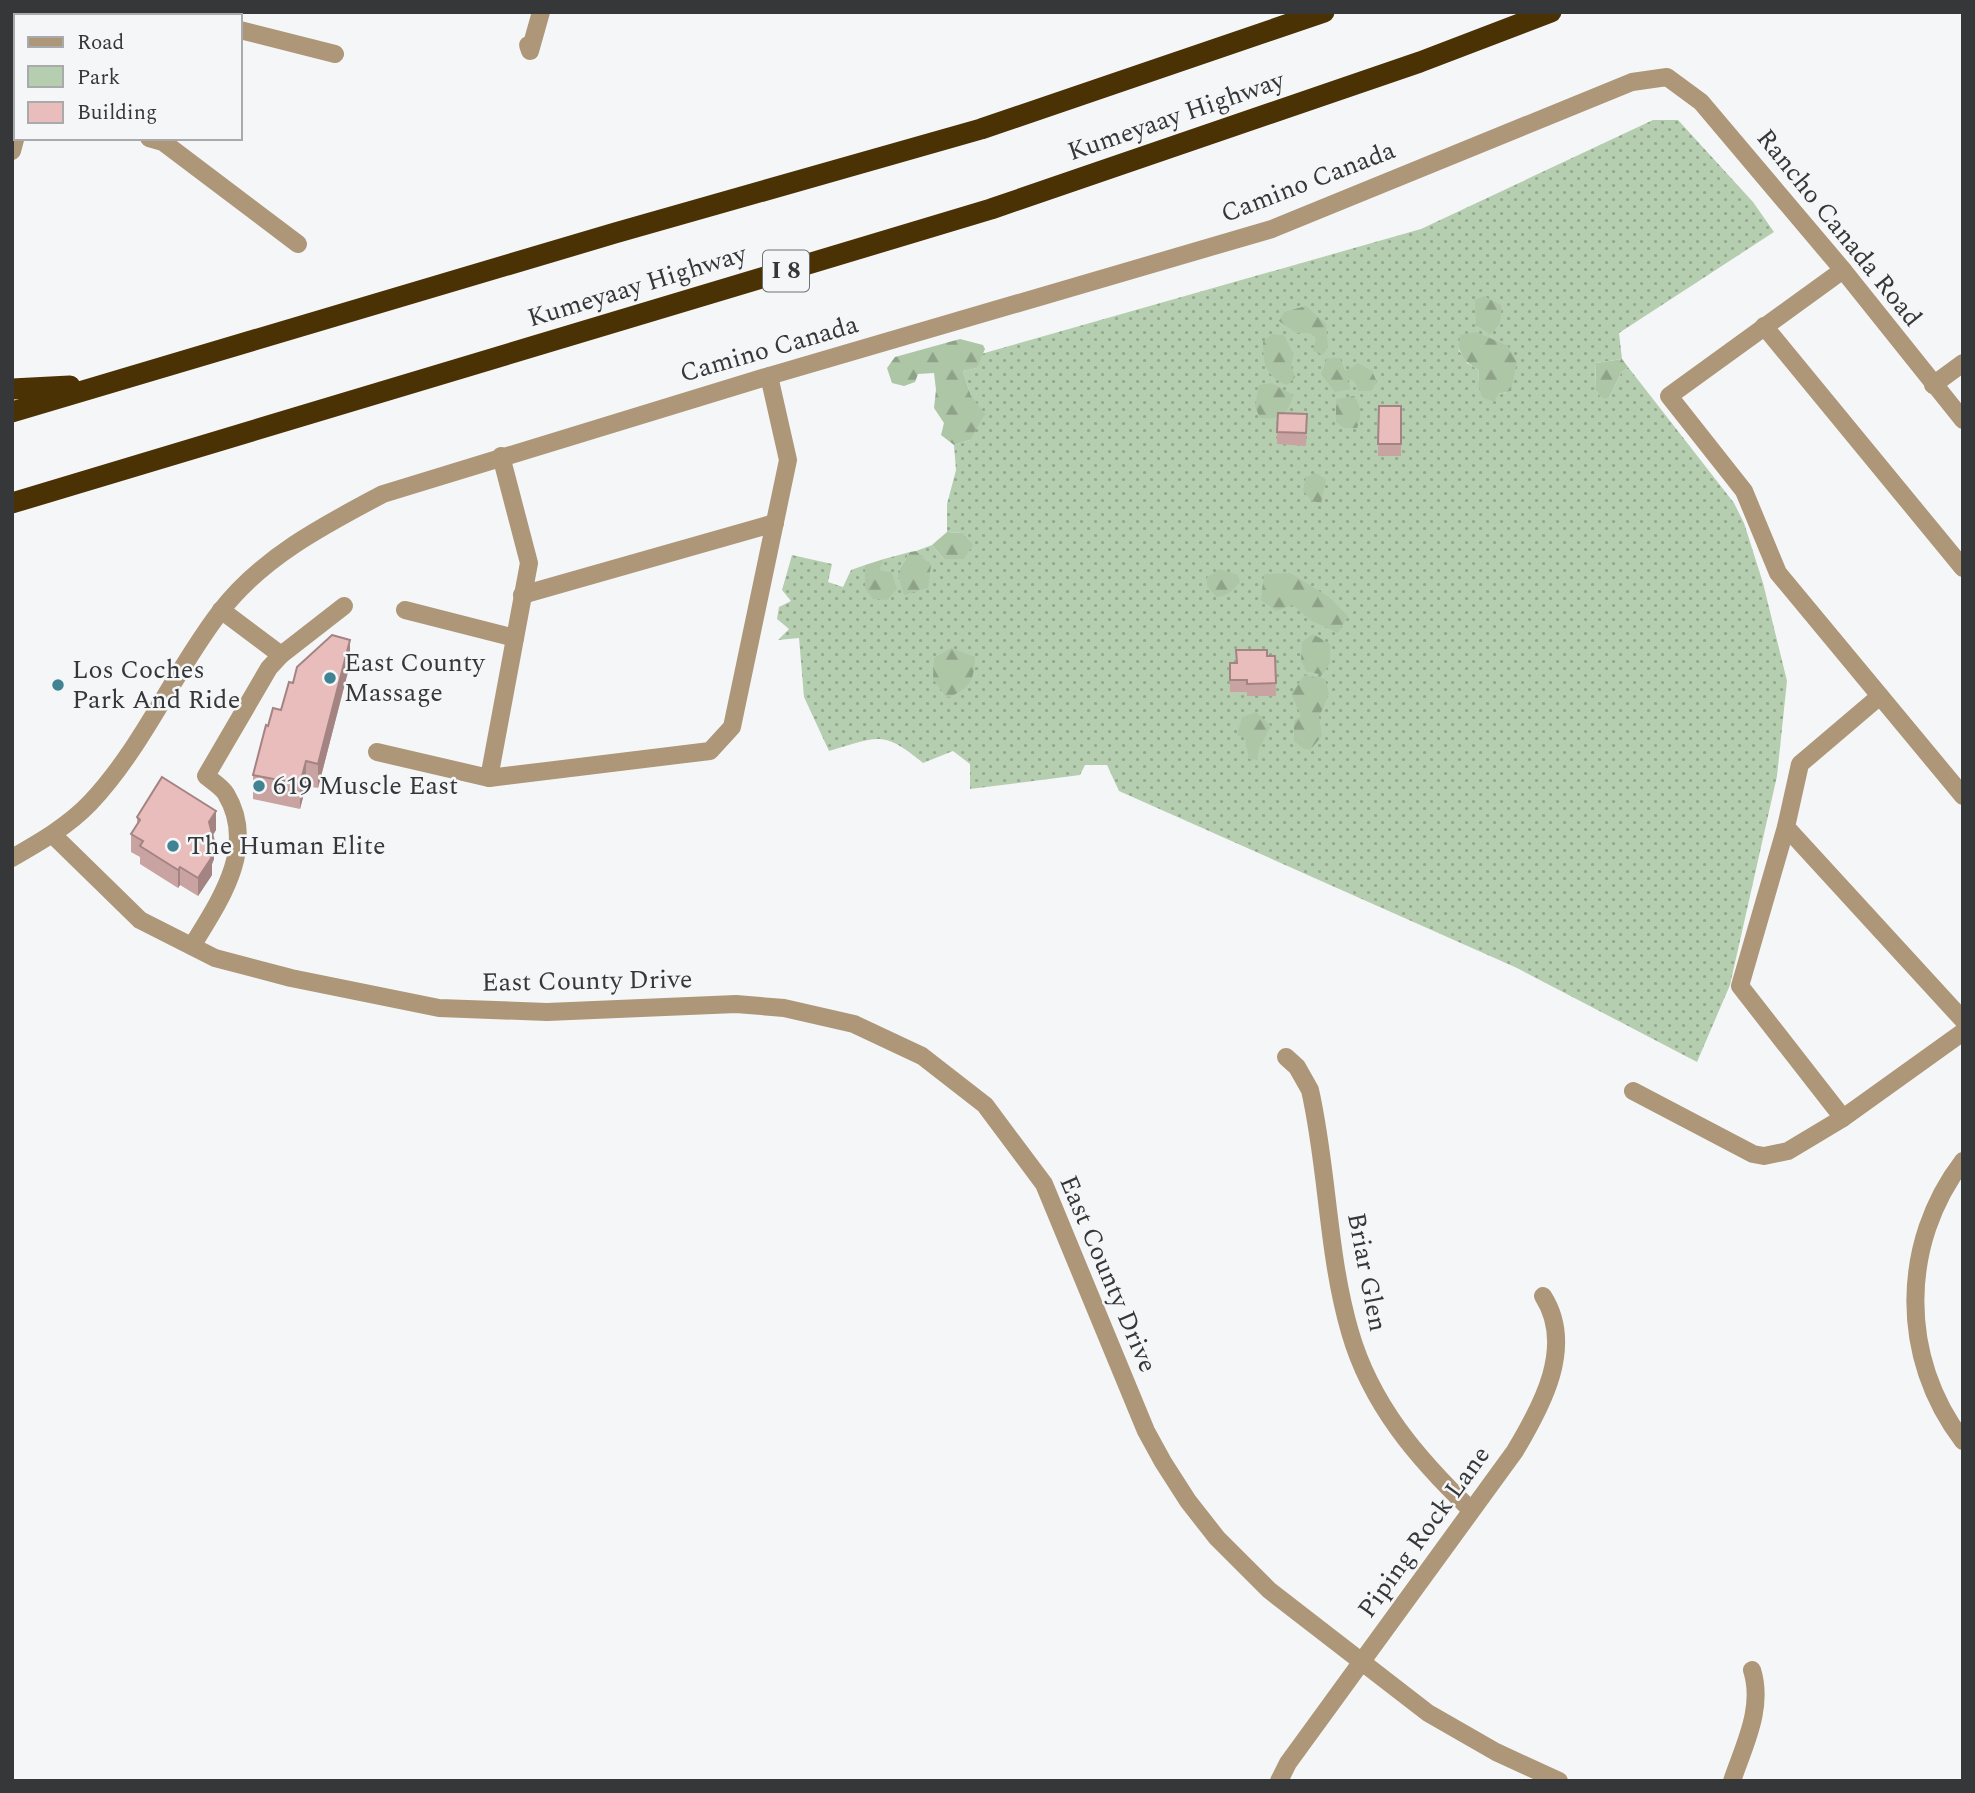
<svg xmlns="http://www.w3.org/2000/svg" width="1975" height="1793" font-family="Spectral,serif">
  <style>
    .green { fill: url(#green-dots); fill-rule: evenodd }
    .forest { fill: url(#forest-firs) }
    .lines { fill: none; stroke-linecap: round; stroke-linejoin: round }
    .minor { stroke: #ad9778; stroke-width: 18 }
    .highway { stroke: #4b3205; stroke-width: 21 }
    .wall { fill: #c8a3a1 }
    .shaded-wall { fill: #a38483 }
    .building { fill: #e9bdbb; stroke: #a38483; stroke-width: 2 }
    .poi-dot { fill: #408393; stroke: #f5f6f8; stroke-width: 2.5 }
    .labels { text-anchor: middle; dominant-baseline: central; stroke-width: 5; stroke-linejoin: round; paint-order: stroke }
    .shield { fill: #f5f6f8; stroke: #6f7072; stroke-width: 2 }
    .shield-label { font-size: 24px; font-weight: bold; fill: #363738 }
    .street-label { font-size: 26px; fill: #363738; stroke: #f5f6f8 }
    .poi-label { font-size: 26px; fill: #363738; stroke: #f5f6f8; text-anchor: start }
  </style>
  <defs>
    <pattern id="green-dots" width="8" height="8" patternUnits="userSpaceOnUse" patternTransform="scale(1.75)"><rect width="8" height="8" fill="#b5ceaf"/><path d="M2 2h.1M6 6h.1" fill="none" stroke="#94a88f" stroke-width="1.8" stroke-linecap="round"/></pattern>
    <pattern id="forest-firs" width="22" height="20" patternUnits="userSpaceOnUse" patternTransform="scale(1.75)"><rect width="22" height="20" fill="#adc6a6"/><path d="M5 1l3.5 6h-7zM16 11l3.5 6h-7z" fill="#8ea288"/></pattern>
  </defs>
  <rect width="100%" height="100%" fill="#f5f6f8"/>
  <path class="green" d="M1653,120H1678L1753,202L1774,232L1619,333L1622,359L1596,363L1595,390L1602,398H1609L1621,373L1628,367L1734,503L1744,523L1763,583L1787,681L1777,776L1730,985L1697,1062L1517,968L1119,791L1107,765H1085L1080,775L970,789V764L953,751L923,763C882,729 878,737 829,751L804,697L799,638L778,640L789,629L777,619L779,607L791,601L782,590L792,555L832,564L828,582L843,587L851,570L865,565V589L884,559L910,552L897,573L905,594L930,565L916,551L932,545L944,559L962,533L947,532V504L956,470L954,445L970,440L971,396L963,371L977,368L981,354L1421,229ZM1458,349L1511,391L1498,394L1478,383L1479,370L1467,363Z"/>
  <g class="forest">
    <path d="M1484,296L1501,305C1502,318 1501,326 1490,334L1476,325L1475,300Z"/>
    <polygon points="1306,306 1326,324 1328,347 1323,355 1313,351 1316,338 1310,333 1296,333 1279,321 1284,312"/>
    <path d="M1476,332L1508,346L1517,362L1511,391L1498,394L1494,402L1482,397L1478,383L1479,370C1463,361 1457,354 1460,335Z"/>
    <path d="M1272,334L1284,335L1294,355L1291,365L1295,377L1287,385C1265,376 1263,364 1263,342Z"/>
    <polygon points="960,339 983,345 985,349 977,368 963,371 971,396 985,414 970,440 954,445 941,435 944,423 934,408 936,390 934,373 918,374 915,382 904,386 892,383 887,368 895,357"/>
    <polygon points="1327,358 1340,358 1345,371 1358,363 1372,371 1377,382 1371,391 1359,391 1354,381 1347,379 1351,389 1335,392 1321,374"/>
    <polygon points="1622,359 1628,367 1621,373 1609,398 1602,398 1595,390 1596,363"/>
    <path d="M1272,383L1293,395C1288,415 1280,420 1260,418L1255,406L1259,385Z"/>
    <path d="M1354,396C1361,406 1362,416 1357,428H1344L1336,422V399Z"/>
    <polygon points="1316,473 1326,480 1321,503 1312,501 1303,491 1306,477"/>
    <polygon points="947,532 962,533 973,545 964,559 944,559 932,545"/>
    <polygon points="916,551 931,565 928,588 904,595 897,573 910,552"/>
    <polygon points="884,559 879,570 892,573 897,589 887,600 873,599 865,588 865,565"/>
    <path d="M1220,569L1238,575L1240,582C1233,590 1227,597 1216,597L1207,586V577Z"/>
    <polygon points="1290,573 1329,597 1348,616 1338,633 1310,620 1293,605 1276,611 1261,600 1264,574"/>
    <polygon points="1313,634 1330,644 1330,663 1322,675 1306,671 1301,661 1302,642"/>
    <path d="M951,648L975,657C974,682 970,688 947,698L933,679L934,658Z"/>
    <polygon points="1305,675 1325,679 1329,694 1319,717 1322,736 1310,750 1303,748 1294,741 1294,721 1301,716 1291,693"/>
    <polygon points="1256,712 1271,726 1259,749 1257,760 1249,759 1245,738 1237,735 1242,717"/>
  </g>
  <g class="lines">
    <g class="minor">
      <polyline points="194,16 195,12"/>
      <polyline points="240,30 335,54"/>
      <polyline points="528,45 530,51 541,12"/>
      <polyline points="149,138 163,142 298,244"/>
      <polyline points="12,151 16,136"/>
      <polyline points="1843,270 1669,396 1744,491 1778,573 1963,796"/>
      <polyline points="1764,326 1963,568"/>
      <polyline points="1933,385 1963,363"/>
      <polyline points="522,595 775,523"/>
      <polyline points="405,610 515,638"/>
      <polyline points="281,655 344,606"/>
      <polyline points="1880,696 1800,764 1786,827 1963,1020"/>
      <polyline points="377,752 489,778 529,563 501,456"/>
      <polyline points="489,778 710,751 732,727 788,460 769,376"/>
      <polyline points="1786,827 1740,986 1843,1118"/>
      <polyline points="53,835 140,920 215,958 291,978 439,1008 547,1012 736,1004 784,1008 854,1024 922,1056 985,1105 1044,1184 1146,1431 1163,1462 1188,1501 1217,1538 1269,1590 1428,1713 1496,1752 1559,1781"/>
      <path d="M12,858C40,842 68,826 90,803C143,747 173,673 220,612C261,558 324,525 383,494L769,376L1272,229L1632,82L1667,77L1701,102L1843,270L1963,420"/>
      <path d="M192,946C219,902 258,847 226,794C222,787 212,781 206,776L269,668L281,655L221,610"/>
      <path d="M1286,1057L1297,1067L1310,1090C1328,1169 1327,1253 1350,1332C1371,1405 1418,1459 1471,1510"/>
      <polyline points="1633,1091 1753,1154 1764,1156 1788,1151 1843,1118 1963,1032"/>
      <path d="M1963,1161C1900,1243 1899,1358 1963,1441"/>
      <path d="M1279,1781L1288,1763L1515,1451C1542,1406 1575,1346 1543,1296"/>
      <path d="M1732,1781C1744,1745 1764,1708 1752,1670"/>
    </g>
    <g class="highway">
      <polyline points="12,389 70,386"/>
      <polyline points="12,412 615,233 981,129 1324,12"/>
      <polyline points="12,503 991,209 1420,62 1551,12"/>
    </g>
  </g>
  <g class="wall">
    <polygon points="1379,406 1401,406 1401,456 1378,456"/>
    <polygon points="1307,414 1306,446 1277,444 1277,432"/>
    <polygon points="1267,656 1275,656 1276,696 1247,696 1247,692 1230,692 1230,663 1236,663"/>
    <polygon points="350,664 318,788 306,786 300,809 253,799 253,775 268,726 281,710"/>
    <polygon points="137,817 216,830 213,835 214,859 212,864 212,875 198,896 180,885 178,888 140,864 140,857 131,852 131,834 137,825"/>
  </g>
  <g class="shaded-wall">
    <polygon points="350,640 350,664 318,788 318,764"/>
    <polygon points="306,761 306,786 300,809 300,784"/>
    <polygon points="216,811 216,830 209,841 209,822"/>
    <polygon points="214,841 214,859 212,864 212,875 198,896 198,878 206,854"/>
    <polygon points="180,867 180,885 178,888 178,870"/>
  </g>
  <g class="building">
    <polygon points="1379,406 1401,406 1401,444 1378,444"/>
    <polygon points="1278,413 1307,414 1306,433 1277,432"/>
    <polygon points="332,635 350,640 318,764 306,761 300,784 253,775 266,725 268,726 273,708 281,710 289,682 293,683 297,667"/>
    <polygon points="1236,650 1267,650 1267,656 1275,656 1276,683 1247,684 1247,680 1230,680 1230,663 1237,663"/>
    <polygon points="162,777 216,811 209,822 214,841 206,854 212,857 198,878 180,867 178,870 140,846 143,841 131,834 140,820 137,817"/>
  </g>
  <g class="poi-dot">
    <circle cx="330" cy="678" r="7"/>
    <circle cx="58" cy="685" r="7"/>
    <circle cx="259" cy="786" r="7"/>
    <circle cx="173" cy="846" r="7"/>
  </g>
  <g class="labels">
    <rect class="shield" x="763" y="250.5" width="46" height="41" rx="5"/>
    <g class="shield-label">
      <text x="786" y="271">I 8</text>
    </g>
    <g class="street-label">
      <text transform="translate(1176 116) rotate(-19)">Kumeyaay Highway</text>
      <text transform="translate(1308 182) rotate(-21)">Camino Canada</text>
      <text transform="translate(1839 228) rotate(51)">Rancho Canada Road</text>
      <text transform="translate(637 286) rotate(-17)">Kumeyaay Highway</text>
      <text transform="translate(769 349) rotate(-16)">Camino Canada</text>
      <text transform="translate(587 981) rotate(-1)">East County Drive</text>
      <text transform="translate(1367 1272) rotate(79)">Briar Glen</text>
      <text transform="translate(1108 1274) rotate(67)">East County Drive</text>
      <text transform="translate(1424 1532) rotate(-54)">Piping Rock Lane</text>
    </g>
    <g class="poi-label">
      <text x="344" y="663">East County<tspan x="344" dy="30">Massage</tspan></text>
      <text x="72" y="670">Los Coches<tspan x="72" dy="30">Park And Ride</tspan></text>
      <text x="273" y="786">619 Muscle East</text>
      <text x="187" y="846">The Human Elite</text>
    </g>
  </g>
  <rect width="1975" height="1793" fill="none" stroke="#363738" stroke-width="28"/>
  <rect x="14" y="14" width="228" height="126" fill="#f5f6f8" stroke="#a9aaab" stroke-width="2"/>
  <rect x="28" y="37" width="35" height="10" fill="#ad9778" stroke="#a9aaab" stroke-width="2"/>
  <text x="77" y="49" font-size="21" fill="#363738">Road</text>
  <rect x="28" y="66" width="35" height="21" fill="#b5ceaf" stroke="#a9aaab" stroke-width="2"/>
  <text x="77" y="84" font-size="21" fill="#363738">Park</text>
  <rect x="28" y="102" width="35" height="21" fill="#e9bdbb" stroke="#a9aaab" stroke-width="2"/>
  <text x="77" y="119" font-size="21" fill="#363738">Building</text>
</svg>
